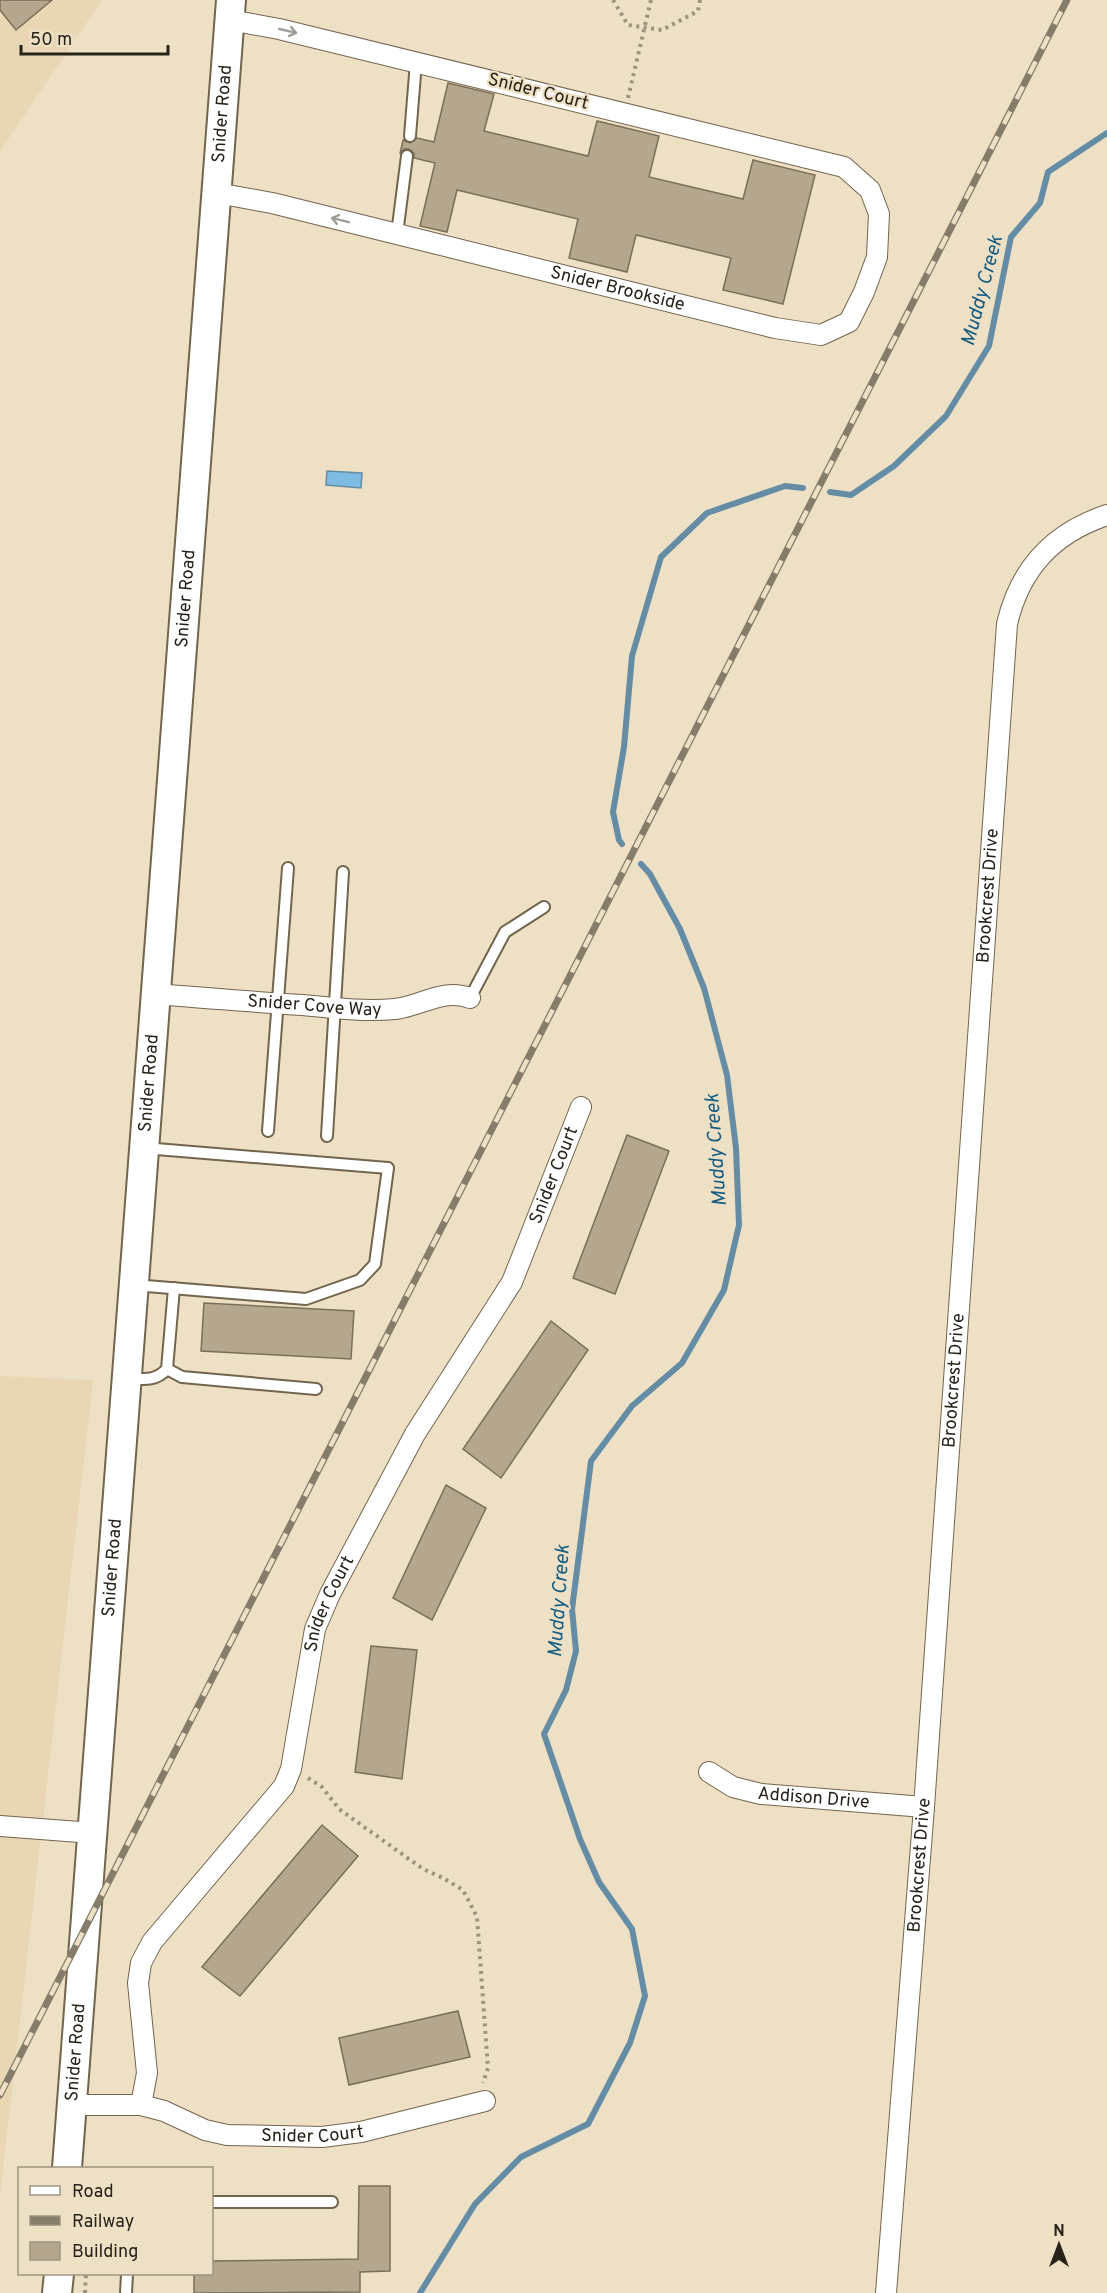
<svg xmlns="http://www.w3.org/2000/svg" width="1107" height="2293" font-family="Overpass,sans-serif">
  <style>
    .built { fill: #e8d6b4 }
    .water { fill: #7ebbe2; stroke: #648da5; stroke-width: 1.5 }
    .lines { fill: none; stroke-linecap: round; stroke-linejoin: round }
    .stream { stroke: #648da5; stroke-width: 6 }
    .building { fill: #b5a78d; stroke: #7c6f57; stroke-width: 1.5 }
    .lane-casing { stroke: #72654d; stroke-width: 14 }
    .street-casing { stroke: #72654d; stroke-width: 22 }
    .secondary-casing { stroke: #72654d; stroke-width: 32 }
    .path { stroke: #9c927e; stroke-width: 4; stroke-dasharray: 3 4.5; stroke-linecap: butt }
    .lane { stroke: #fff; stroke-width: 10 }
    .street { stroke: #fff; stroke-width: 20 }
    .secondary { stroke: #fff; stroke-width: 28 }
    .rail-casing { stroke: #857c6a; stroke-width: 7 }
    .rail { stroke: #eee0c5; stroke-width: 4.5; stroke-dasharray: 14; stroke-linecap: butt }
    .oneway { stroke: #9e9c97 }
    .labels { text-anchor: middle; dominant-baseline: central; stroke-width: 4.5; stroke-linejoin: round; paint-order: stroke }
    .street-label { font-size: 18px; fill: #272218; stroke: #eee0c5 }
    .water-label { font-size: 20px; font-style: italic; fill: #165d83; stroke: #eee0c5 }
  </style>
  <rect width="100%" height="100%" fill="#eee0c5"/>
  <g class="built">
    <polygon points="0,0 102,0 0,151"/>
    <polygon points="0,1376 93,1380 0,2195"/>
  </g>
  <polygon class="water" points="327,471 362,473 361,488 326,485"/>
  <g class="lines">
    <g class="stream">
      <polyline points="830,492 851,495 894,466 946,416 989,346 1011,237 1040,203 1048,172 1107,133"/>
      <polyline points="622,844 619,840 613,812 624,747 632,656 661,557 707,513 785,486 803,488"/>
      <polyline points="420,2293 475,2204 521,2157 588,2124 630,2043 645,1996 632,1929 599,1882 580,1839 544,1734 566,1690 576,1651 572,1609 591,1461 632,1406 682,1363 724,1290 739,1225 736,1148 727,1075 704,988 680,929 650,874 641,864"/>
    </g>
  </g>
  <g class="building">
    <polygon points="0,0 52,0 16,30 0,10"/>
    <polygon points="448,83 494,94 484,131 588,156 597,121 659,136 649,177 743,199 753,160 815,175 783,304 723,290 731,258 636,235 627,272 569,258 578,219 457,190 447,232 420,226 435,163 414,158 414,153 409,149 404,149 400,154 403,140 410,143 417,138 434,142"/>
    <polygon points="627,1135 669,1151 615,1294 573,1278"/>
    <polygon points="204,1303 354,1311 351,1359 201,1351"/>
    <polygon points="551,1321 588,1350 501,1478 463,1449"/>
    <polygon points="446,1485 486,1508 432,1620 393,1598"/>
    <polygon points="371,1646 417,1650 402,1779 355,1772"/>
    <polygon points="322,1825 358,1856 240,1996 202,1967"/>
    <polygon points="458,2011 470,2057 349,2085 339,2038"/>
    <polygon points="359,2186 390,2186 390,2271 360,2272 360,2292 194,2293 194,2274 212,2274 212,2261 358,2259"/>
  </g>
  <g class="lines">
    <defs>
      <g id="lane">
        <polyline points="410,136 416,62"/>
        <polyline points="397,234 407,156"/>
        <polyline points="470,998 505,932 544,907"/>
        <polyline points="268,1131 288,868"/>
        <polyline points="327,1136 343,872"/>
        <polyline points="134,1285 306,1299 360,1280 375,1264 388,1168 144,1148"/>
        <polyline points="167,1369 182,1377 316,1389"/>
        <path d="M127,1378C143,1379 155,1382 167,1369L174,1288"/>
        <polyline points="212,2202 332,2202"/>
        <polyline points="126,2293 127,2274"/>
      </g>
      <g id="street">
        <path id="s1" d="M217,193L272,203L397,234L775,328L821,335L849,322L864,292L877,257L879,214L870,190L844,167L279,29L230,20"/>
        <path id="s2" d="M156,994C205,998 254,1002 303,1005C333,1008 364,1012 395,1009C422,1006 442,988 470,998"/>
        <path id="s3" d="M709,1772L733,1787L761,1794L924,1807"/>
        <polyline points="0,1826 93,1833"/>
        <path id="s4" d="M72,2105H141L164,2111L205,2130L227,2135L322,2137L361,2132L485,2101"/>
        <path id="s5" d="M141,2105L147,2073L138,1983L141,1963L152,1942L284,1786L291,1769L315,1629L330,1594L415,1434L512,1282L581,1107"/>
        <path id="s6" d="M886,2293L924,1807L1007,624C1020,568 1053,533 1107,515"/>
      </g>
      <g id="secondary">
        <path id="s7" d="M67,2168L231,0"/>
        <polyline points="57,2293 59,2274"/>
      </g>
    </defs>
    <use href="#lane" class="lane-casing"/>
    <use href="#street" class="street-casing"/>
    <use href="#secondary" class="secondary-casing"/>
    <g class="path">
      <polyline points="613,0 628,25 662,30 698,11 700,0"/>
      <polyline points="628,98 651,0"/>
      <polyline points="308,1778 322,1787 339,1809 423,1869 443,1878 463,1890 477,1917 488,2068 483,2083"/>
      <polyline points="85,2293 86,2274"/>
    </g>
    <use href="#lane" class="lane"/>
    <use href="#street" class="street"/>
    <use href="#secondary" class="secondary"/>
    <defs>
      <polyline id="rail" points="0,2095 1067,0"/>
    </defs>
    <use href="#rail" class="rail-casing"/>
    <use href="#rail" class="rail"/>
  </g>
  <defs><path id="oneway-shaft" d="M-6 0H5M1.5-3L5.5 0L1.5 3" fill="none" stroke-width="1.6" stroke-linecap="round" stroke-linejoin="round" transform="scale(1.5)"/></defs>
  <g class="oneway">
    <use href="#oneway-shaft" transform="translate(288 31) rotate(13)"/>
    <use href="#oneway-shaft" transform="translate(340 220) rotate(-166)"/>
  </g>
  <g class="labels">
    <g class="street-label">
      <text transform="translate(538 92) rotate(14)">Snider Court</text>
      <text stroke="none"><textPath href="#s7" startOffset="2060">Snider Road</textPath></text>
      <text stroke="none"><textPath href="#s1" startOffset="412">Snider Brookside</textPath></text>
      <text stroke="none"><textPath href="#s7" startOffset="1574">Snider Road</textPath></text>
      <text stroke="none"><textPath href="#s6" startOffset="1401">Brookcrest Drive</textPath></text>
      <text stroke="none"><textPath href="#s2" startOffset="159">Snider Cove Way</textPath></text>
      <text stroke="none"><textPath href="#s7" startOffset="1088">Snider Road</textPath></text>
      <text stroke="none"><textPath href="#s5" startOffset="1046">Snider Court</textPath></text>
      <text stroke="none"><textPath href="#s6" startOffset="915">Brookcrest Drive</textPath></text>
      <text stroke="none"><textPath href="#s7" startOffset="602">Snider Road</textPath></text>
      <text stroke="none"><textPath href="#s5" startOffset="560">Snider Court</textPath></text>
      <text stroke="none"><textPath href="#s3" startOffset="110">Addison Drive</textPath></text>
      <text stroke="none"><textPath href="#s6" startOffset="429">Brookcrest Drive</textPath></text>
      <text stroke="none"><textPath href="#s7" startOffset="116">Snider Road</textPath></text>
      <text stroke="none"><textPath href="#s4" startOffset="246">Snider Court</textPath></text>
    </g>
    <g class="water-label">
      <text transform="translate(983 291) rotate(-75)">Muddy Creek</text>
      <text transform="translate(717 1150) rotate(-94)">Muddy Creek</text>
      <text transform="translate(560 1601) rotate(-86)">Muddy Creek</text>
    </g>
  </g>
  <rect x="18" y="2167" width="195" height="108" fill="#eee0c5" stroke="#9e9480" stroke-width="1.5"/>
  <rect x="30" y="2186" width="30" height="9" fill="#ffffff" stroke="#9e9480" stroke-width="1.5"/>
  <text x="72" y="2197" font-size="18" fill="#272218">Road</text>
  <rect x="30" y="2216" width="30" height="9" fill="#857c6a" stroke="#9e9480" stroke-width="1.5"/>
  <text x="72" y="2227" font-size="18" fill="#272218">Railway</text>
  <rect x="30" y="2242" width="30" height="18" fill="#b5a78d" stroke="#9e9480" stroke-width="1.5"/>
  <text x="72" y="2257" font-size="18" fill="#272218">Building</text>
  <g transform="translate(1059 2245)" stroke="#eee0c5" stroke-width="4.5" paint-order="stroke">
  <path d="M0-4.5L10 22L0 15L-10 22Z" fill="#272218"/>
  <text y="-9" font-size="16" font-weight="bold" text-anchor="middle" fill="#272218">N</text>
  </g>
  <path d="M21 45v9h147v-9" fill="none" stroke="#272218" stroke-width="3"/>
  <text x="30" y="45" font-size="18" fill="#272218" stroke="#eee0c5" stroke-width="4.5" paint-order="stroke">50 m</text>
</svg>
